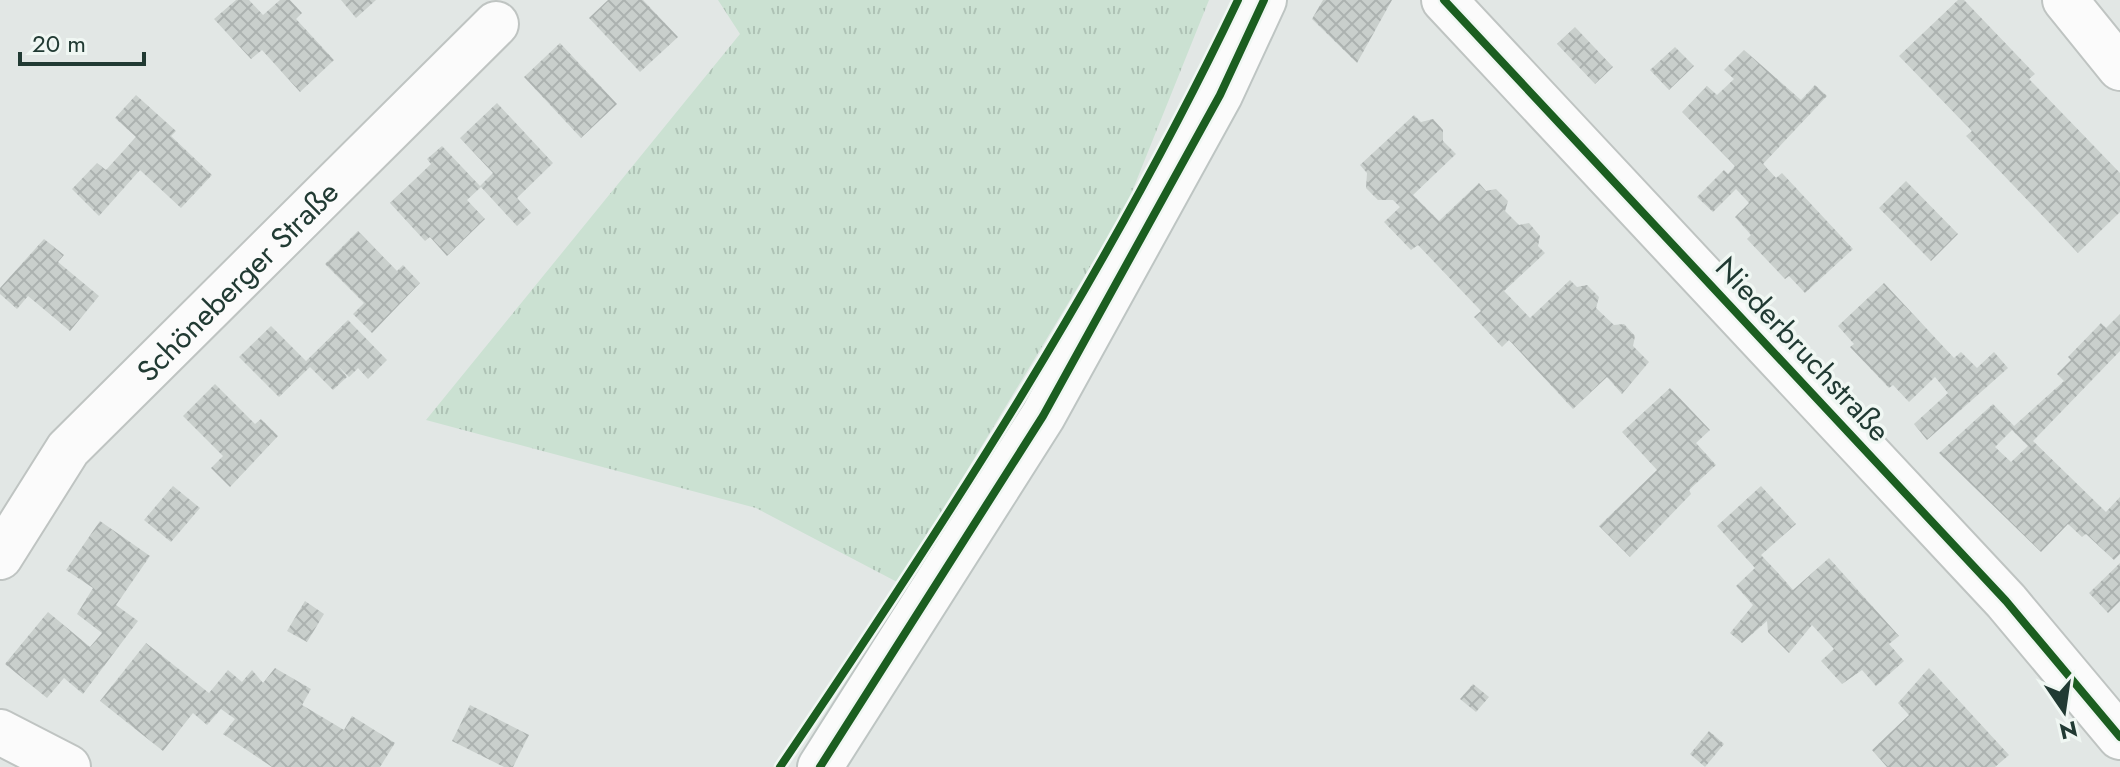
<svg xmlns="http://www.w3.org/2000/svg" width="2120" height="767" font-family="Jost,sans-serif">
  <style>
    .grass { fill: url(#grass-tufts) }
    .building { fill: url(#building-cross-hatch); fill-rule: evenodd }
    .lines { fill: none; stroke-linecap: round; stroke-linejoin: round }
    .minor-casing { stroke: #bfc4c2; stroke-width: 48 }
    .secondary-casing { stroke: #bec5c3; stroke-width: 48 }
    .minor { stroke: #fbfbfb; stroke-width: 44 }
    .secondary { stroke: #fbfbfb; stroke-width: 44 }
    .cycleway-casing { stroke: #f0f7f3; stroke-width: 13 }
    .cycleway { stroke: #1b5e20; stroke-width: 8 }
    .labels { text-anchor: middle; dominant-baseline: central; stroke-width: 7; stroke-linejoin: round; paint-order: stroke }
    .street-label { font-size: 30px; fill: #213a33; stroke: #f0f7f3 }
  </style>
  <defs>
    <pattern id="grass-tufts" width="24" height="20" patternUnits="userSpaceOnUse" patternTransform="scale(2)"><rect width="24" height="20" fill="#cbe1d2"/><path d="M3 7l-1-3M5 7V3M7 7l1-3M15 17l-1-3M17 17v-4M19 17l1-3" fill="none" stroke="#aec2b5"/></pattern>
    <pattern id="building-cross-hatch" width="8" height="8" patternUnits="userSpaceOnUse" patternTransform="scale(2)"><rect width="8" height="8" fill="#c9cfcc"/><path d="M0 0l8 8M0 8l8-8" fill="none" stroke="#acb2b0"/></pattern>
  </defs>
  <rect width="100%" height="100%" fill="#e2e7e5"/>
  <polygon class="grass" points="718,0 1209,0 1125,209 899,583 756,508 426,420 740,34"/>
  <g class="building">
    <polygon points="236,0 249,0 263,15 280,0 290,0 302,13 296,19 334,60 300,92 262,50 251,59 214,19"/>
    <polygon points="341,0 376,0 356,18"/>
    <polygon points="608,0 643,0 678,37 640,72 589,18"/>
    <polygon points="1323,0 1392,0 1357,63 1312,19"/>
    <polygon points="1958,0 1964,0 2035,74 2029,79 2120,173 2120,212 2078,253 1970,140 1966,136 1972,131 1899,56"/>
    <polygon points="1575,27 1613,67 1595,84 1557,44"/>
    <polygon points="560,43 617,104 581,138 524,77"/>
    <polygon points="1675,47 1694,66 1669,90 1650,70"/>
    <polygon points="1744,50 1801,100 1815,85 1827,96 1763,164 1776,178 1782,173 1853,249 1805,293 1789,276 1785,279 1747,239 1751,235 1735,217 1749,203 1736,189 1713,212 1697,197 1724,170 1728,174 1735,166 1682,112 1707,86 1717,95 1734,79 1724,70"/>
    <polygon points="136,95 176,131 171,136 212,175 181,208 140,170 99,216 72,189 97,163 106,170 136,137 115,118"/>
    <polygon points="497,103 553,163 517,198 531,213 517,226 481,187 467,200 485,219 447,256 430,237 425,241 390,203 431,164 427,159 442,146 480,186 493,173 460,138"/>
    <polygon points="1414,115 1421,122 1433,119 1443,130 1443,141 1456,154 1413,195 1439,221 1479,183 1486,191 1496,189 1508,201 1505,211 1519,225 1529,223 1540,236 1538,246 1545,253 1504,291 1530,318 1570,280 1577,287 1587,285 1599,297 1596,308 1614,325 1624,324 1635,336 1633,346 1649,362 1622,394 1607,377 1573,409 1509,340 1502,347 1474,317 1481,311 1418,245 1411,250 1384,222 1400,207 1393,200 1378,200 1366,188 1367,173 1360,165"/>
    <polygon points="1906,181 1958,234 1931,261 1879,208"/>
    <polygon points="358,231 397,271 403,265 420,283 372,333 353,314 364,303 325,264"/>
    <polygon points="44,239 64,255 58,262 99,296 70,331 28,296 17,309 0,294 0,288"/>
    <polygon points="1884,283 1954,358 1961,352 1977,368 1994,352 2008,368 1927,440 1914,424 1948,393 1935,377 1909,402 1893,385 1889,388 1850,347 1854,344 1838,326"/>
    <path d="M2120,314V351L2033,441L2106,512L2120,497V554L2114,560L2086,534L2082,537L2068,524L2041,552L1939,453L1993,404L2014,426L2064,381L2057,374L2071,360L2068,357L2101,323L2106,328ZM2012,430L2028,446L2011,462L1995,447Z"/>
    <polygon points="348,320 387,360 368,379 358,368 349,377 337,365 347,377 333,390 310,367 279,397 239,357 271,326 306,361"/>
    <polygon points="215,384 255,424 261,419 278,436 230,487 211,468 223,456 183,416"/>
    <polygon points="1670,388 1710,430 1696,443 1716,465 1689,490 1691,494 1630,557 1599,526 1657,470 1622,432"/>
    <polygon points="173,486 200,508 171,542 144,520"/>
    <polygon points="1761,486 1796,524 1761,555 1779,574 1793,590 1829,558 1899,636 1889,644 1904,661 1876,686 1862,670 1842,684 1821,661 1834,649 1812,625 1789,653 1768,632 1767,621 1742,643 1730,633 1753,605 1736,586 1755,568 1717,526"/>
    <polygon points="100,521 150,556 116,605 138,621 83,694 64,678 47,698 5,664 48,612 90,647 102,633 77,614 93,588 66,570"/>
    <polygon points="2120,563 2120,601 2108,613 2089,593"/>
    <polygon points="305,601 324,614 307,642 287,631"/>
    <polygon points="146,643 209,693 228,670 242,682 252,670 263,683 275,668 311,689 302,705 344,730 352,716 395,743 380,767 272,767 223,734 235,719 221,709 207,725 193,713 163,751 100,701"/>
    <polygon points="1929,668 2009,755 1995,767 1887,767 1872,750 1909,715 1898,703"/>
    <polygon points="1473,684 1489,697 1476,712 1460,699"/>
    <polygon points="470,705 529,735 513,767 504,767 452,741"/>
    <polygon points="1709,731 1724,744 1705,767 1690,754"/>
  </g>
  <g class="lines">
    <defs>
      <g id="minor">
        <polyline points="1444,0 2006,601 2120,737"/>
        <polyline points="2065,0 2120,68"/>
        <path id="s1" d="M0,557L68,449L496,24"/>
        <polyline points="0,732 68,767"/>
      </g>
      <polyline id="secondary" points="820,767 1043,416 1220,95 1264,0"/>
    </defs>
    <use href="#minor" class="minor-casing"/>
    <use href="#secondary" class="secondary-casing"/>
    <use href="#minor" class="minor"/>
    <use href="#secondary" class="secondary"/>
    <defs>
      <g id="cycleway">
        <polyline points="1444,0 2006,601 2120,737"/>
        <path d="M780,767C947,521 1110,269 1238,0"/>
        <polyline points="820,767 1043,416 1220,95 1264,0"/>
      </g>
    </defs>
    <use href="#cycleway" class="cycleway-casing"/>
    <use href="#cycleway" class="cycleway"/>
  </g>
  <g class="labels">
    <g class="street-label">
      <text stroke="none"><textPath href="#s1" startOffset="366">Schöneberger Straße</textPath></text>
      <text transform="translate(1803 349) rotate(47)">Niederbruchstraße</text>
    </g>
  </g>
  <g transform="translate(2064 711) rotate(167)" stroke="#f0f7f3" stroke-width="6" paint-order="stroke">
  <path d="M0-6L14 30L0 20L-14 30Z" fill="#213a33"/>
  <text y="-12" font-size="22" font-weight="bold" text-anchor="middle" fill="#213a33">N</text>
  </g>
  <path d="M20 52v12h124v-12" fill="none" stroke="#213a33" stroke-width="4"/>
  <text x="32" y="52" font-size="24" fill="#213a33" stroke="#f0f7f3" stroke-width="6" paint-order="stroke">20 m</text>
</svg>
